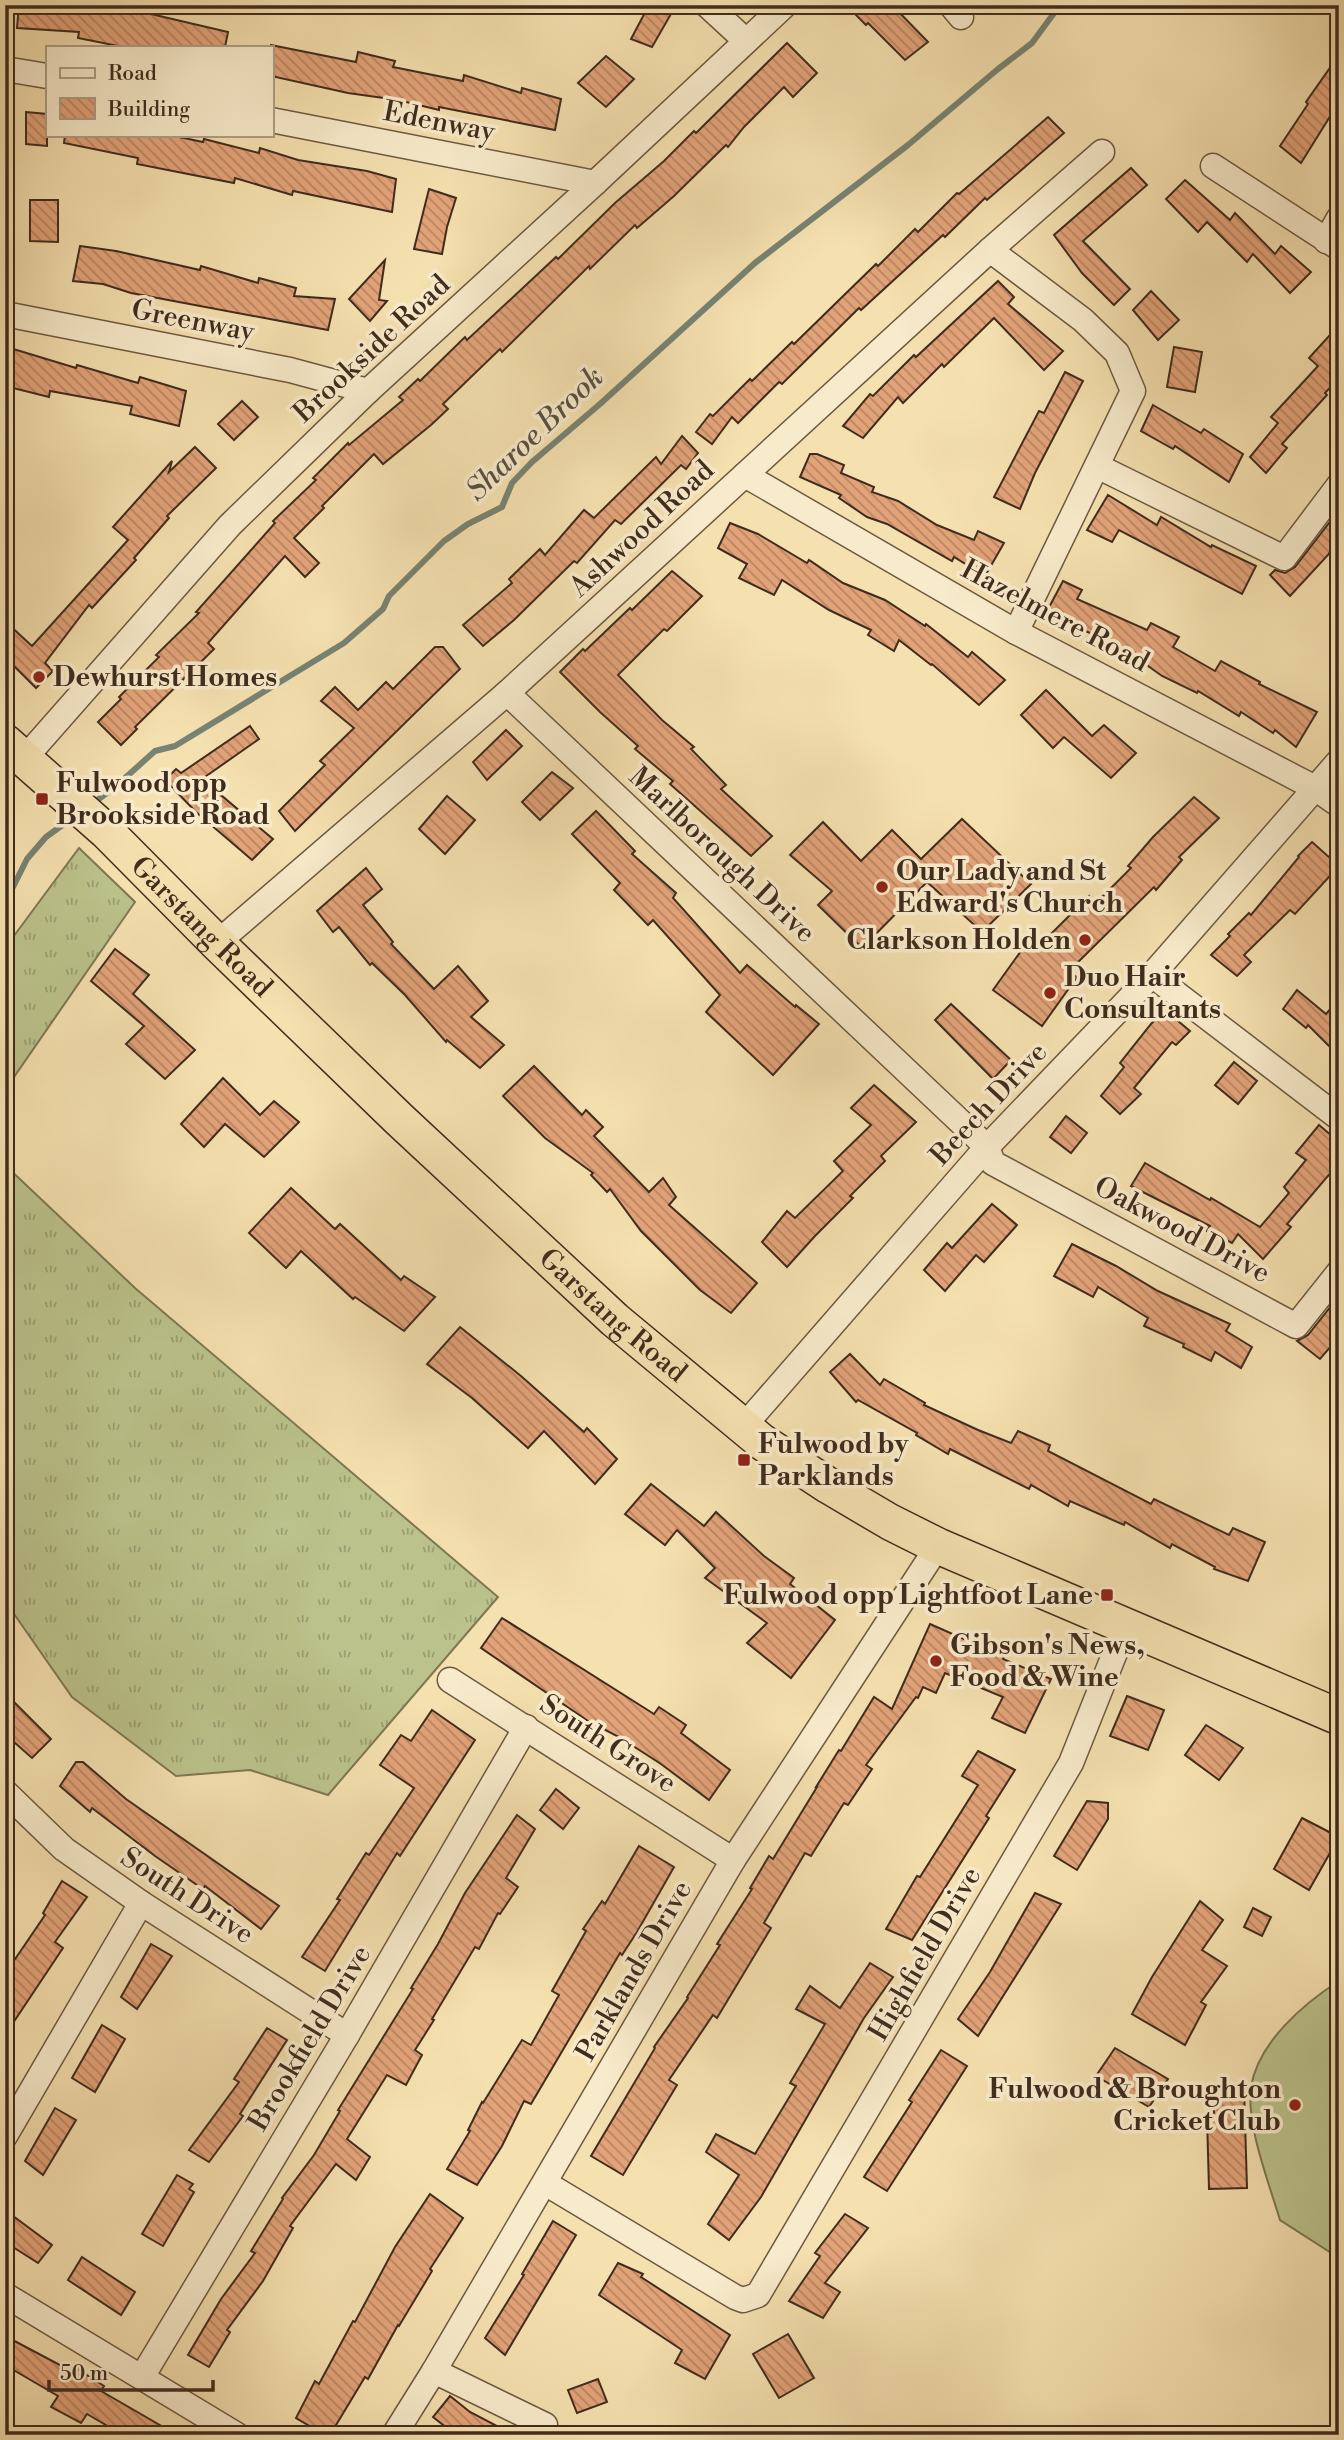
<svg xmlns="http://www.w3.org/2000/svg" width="1344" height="2440" font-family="'Libre Bodoni',serif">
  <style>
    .grass { fill: url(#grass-tufts); stroke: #7e7754; stroke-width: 2 }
    .pitch { fill: #bbc28b; stroke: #7e7754; stroke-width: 2 }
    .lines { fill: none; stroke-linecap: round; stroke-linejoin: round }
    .stream { stroke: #778373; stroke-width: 6 }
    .building { fill: url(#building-back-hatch); stroke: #402c1e; stroke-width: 2 }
    .minor-casing { stroke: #6d5942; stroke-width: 27 }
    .highway-casing { stroke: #402c1e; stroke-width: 38 }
    .minor { stroke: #f8ebcb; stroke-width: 24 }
    .highway { stroke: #f5e0af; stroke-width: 35 }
    .poi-dot { fill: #8f2418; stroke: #f8ebcb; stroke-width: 2.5 }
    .labels { text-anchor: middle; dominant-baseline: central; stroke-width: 7; stroke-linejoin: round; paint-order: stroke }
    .street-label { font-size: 28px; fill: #402c1e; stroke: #f8ebcb }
    .poi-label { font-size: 28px; font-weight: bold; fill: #402c1e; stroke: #f8ebcb; text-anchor: start }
    .water-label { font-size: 30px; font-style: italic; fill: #575041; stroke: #f8ebcb }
  </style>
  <defs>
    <pattern id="grass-tufts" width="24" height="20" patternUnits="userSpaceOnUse" patternTransform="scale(1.75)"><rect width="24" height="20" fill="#bbc28b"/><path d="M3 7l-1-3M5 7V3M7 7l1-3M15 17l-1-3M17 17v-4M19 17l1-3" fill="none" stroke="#999e71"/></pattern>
    <pattern id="building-back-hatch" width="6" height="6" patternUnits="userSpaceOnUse" patternTransform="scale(1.75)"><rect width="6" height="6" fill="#e3a379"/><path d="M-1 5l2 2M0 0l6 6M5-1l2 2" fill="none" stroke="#b98563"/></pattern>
  </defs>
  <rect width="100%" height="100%" fill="#f5e0af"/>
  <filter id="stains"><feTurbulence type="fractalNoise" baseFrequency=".00286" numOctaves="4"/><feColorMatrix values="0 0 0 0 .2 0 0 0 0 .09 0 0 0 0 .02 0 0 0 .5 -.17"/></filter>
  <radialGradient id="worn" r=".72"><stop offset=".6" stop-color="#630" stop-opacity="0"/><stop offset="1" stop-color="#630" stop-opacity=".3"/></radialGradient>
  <g class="grass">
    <polygon points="79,848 135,902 5,1090 5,948"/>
    <polygon points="5,1165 135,1288 498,1597 328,1795 250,1770 176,1776 72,1697 5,1601"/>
  </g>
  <path class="pitch" d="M1339,1981V2258L1280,2220C1269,2183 1246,2125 1251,2087C1258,2043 1303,2004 1339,1981Z"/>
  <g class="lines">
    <g class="stream">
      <polyline points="92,804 115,787 155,751 175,746 344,643 383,609 389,596 444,541 468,524 502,507 512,483 532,462 600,404 755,263 908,145 998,69 1032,43 1060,5"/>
      <polyline points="5,903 27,859 46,837 75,816"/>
    </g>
  </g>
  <g class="building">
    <polygon points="19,5 59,5 83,10 84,5 95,5 137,14 138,11 228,32 225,47 123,47 78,38 79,32 17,28"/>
    <polygon points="649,5 655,5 671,14 652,47 631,39"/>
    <polygon points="846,5 892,5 928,42 905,60 868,23 866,25"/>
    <polygon points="787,43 817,73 793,97 784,87 744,127 728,147 726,145 674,196 637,228 635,225 590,269 589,266 502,352 500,349 443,404 448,409 431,425 383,464 374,454 322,506 324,508 294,538 319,563 305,577 285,556 208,643 214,649 135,727 137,729 121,745 98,722 121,699 119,697 159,657 156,655 199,613 196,612 275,523 273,521 316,480 313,478 348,443 349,445 403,400 399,397 418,379 420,381 465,337 467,340 556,257 558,259 615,203 664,161 694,131 696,133"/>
    <polygon points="271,45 356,62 358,52 395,61 393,67 463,81 464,75 521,93 522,88 561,99 555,130 439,107 439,110 398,100 348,93 271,76"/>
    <polygon points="1339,55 1339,102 1301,163 1280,146 1308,104 1306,102"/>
    <polygon points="606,56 634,79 606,107 578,83"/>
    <polygon points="26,112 47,114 47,146 26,144"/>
    <polygon points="1048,117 1064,133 987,200 985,198 945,237 943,235 861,310 859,308 782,384 779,382 738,423 732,417 712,444 696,432 710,414 713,416 750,379 752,381 792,342 794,344 876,264 878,266 915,229 918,232 957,193 959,194"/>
    <polygon points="65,135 170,135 203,142 204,139 259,153 260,148 298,160 367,171 396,179 392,212 293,191 292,195 235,178 234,183 137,164 138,158 64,143"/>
    <polygon points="1131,168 1147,185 1083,241 1130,289 1114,305 1082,273 1054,235"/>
    <polygon points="1185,180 1230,220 1235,213 1275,254 1281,246 1311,272 1290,293 1253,254 1247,262 1207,222 1198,232 1166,199"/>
    <polygon points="429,189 456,198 447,227 442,254 414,249"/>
    <polygon points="30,200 58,200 58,242 30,241"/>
    <polygon points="80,246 116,251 200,270 201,266 258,283 259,278 296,288 294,296 335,299 328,330 131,293 103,284 73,281"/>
    <polygon points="385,260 379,300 387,301 370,321 349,299"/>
    <polygon points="998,281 1014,297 1008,304 1063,351 1044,370 994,318 944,367 942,364 903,403 898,397 863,438 843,426 870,394 873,396 914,355 916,357"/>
    <polygon points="1151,291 1179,320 1158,340 1133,310"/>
    <polygon points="1339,325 1339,378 1325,393 1327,395 1282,444 1287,448 1266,473 1250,457 1278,423 1271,417 1318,366 1309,358"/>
    <polygon points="1174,347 1202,352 1195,392 1167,387"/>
    <polygon points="10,348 76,368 77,365 138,383 140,377 186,391 179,426 130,414 132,406 50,391 49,397 5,386 5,368"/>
    <polygon points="1065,372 1083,381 1035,473 1020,509 994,497 1039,411 1044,413"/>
    <polygon points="242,401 258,417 234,440 218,424"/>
    <polygon points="1153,405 1201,433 1204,429 1243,454 1229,482 1175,446 1173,449 1141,431"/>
    <polygon points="682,436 698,453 686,469 681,465 621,524 615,520 577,563 574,561 514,620 483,646 463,625 512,583 509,579 540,549 545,555 584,510 594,518 656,457 661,464"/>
    <polygon points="195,447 216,468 167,516 169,518 134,558 136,560 92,608 89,605 45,663 53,671 36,688 5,657 5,621 32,646 128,540 113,527 172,461 169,472"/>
    <polygon points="810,454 817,454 844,465 841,473 874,487 872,492 898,501 937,525 974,540 978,531 1004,543 985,576 954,557 952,561 887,524 867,517 839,498 841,495 800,477"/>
    <polygon points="1108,495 1157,525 1161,517 1211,547 1212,545 1256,566 1242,594 1119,530 1112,542 1087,530"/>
    <polygon points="1339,510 1339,538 1328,555 1290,596 1270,575 1275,570 1285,573 1295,567"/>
    <polygon points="730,523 758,534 807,563 809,560 843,583 885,600 925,626 926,624 968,657 972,652 1005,680 979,705 932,664 931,665 899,640 894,651 868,635 871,630 829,610 782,580 774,595 739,578 747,564 718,548"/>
    <polygon points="672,571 702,596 667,631 664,629 618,675 662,720 694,747 691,749 726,785 721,789 772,836 751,856 670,784 673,781 635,749 638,746 600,712 560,672 583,649 585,651 630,608 632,610"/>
    <polygon points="1063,581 1082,590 1077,599 1147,630 1151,623 1179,637 1173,647 1215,671 1221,661 1260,682 1259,684 1317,712 1296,747 1275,730 1273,733 1241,712 1239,716 1198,691 1197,693 1162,676 1127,651 1126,653 1097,636 1062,621 1047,611"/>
    <polygon points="435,647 443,647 460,669 295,831 279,811 325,765 320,761 354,728 321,701 335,687 358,710 386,682 393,689"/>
    <polygon points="1046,690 1092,736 1104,725 1136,753 1111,778 1064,737 1053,748 1021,715"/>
    <polygon points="250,726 259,739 202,779 273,839 252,860 196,812 165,780 176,769 181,773"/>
    <polygon points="506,730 522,746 487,780 473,762"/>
    <polygon points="552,772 573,788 540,820 522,802"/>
    <polygon points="447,796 475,820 445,854 419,829"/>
    <polygon points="1194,797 1219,818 1179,857 1182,860 1156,890 1154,887 1068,972 1077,977 1042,1026 993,990 1026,944 1035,950 1089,896 1096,903 1131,868 1128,866 1153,837"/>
    <polygon points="596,811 635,851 632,854 676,893 673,898 740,973 747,965 795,1007 796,1005 819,1024 773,1075 706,1012 720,995 653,920 648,925 614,890 620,883 572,834"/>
    <polygon points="962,819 1031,884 982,932 927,882 862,948 818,905 832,891 790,855 823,822 861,861 892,830 921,859"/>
    <polygon points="1312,842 1339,866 1295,914 1290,910 1244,955 1251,962 1237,976 1211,955 1230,936 1228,934 1249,913 1251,915 1299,857 1298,856"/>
    <polygon points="366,868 382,889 363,905 393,942 391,944 434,989 458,966 488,1001 471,1017 504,1045 480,1068 447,1040 446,1042 405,995 372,963 370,965 339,927 333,932 317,911"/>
    <polygon points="115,949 149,975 133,994 195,1050 165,1079 126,1044 144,1026 91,981"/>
    <polygon points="1297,990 1326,1014 1339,999 1339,1056 1308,1025 1306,1028 1283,1009"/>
    <polygon points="951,1004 1011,1060 993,1079 935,1020"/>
    <polygon points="1165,1010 1190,1031 1176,1045 1172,1042 1134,1088 1141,1094 1120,1114 1101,1096 1124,1067 1120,1063 1151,1024"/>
    <polygon points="1234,1062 1257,1081 1238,1104 1215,1085"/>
    <polygon points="534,1066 582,1115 586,1110 603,1127 594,1136 649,1192 663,1178 676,1197 669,1205 757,1283 731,1313 700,1290 641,1231 610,1189 607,1192 591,1175 593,1173 545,1138 503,1096"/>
    <polygon points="223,1078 260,1115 274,1101 299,1122 264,1157 225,1124 204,1147 181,1124"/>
    <polygon points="874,1085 916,1122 881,1156 885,1161 850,1196 853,1198 815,1236 787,1267 762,1242 787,1211 795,1218 843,1171 834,1161 871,1125 851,1108"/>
    <polygon points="1066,1116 1087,1133 1071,1153 1050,1137"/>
    <polygon points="1319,1125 1339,1142 1339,1163 1287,1224 1291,1227 1263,1259 1238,1234 1232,1243 1207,1231 1210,1226 1131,1186 1145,1163 1210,1200 1211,1198 1260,1227 1289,1193 1284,1187 1306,1160 1296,1153"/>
    <polygon points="291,1188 335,1229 340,1224 401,1280 404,1276 435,1297 404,1331 355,1297 353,1299 301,1251 286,1268 249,1233"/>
    <polygon points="992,1204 1017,1225 984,1262 976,1255 945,1291 924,1270 947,1243 952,1248"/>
    <polygon points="1072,1244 1116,1266 1158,1291 1230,1324 1226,1331 1252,1347 1241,1368 1215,1352 1211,1361 1183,1347 1184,1344 1144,1326 1148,1318 1098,1287 1093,1297 1054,1276"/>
    <polygon points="1339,1296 1339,1337 1320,1359 1297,1341 1308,1335"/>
    <polygon points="460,1327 521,1376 584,1432 587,1428 617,1459 595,1484 544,1431 528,1448 472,1398 427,1364"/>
    <polygon points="850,1354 880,1385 884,1379 925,1403 924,1405 978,1430 1011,1443 1018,1431 1050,1445 1048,1451 1151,1504 1154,1499 1229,1535 1233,1528 1265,1542 1248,1581 1214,1569 1215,1567 1172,1544 1170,1548 1125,1522 1124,1525 1070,1501 1068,1506 1031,1485 1029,1489 950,1449 948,1454 916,1435 917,1433 858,1400 856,1402 830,1372"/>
    <polygon points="651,1484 704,1526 716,1512 764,1556 794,1578 790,1584 835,1620 791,1678 747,1643 767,1623 705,1578 715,1568 677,1530 665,1545 625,1514"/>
    <polygon points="502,1618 654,1714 659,1707 686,1725 681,1733 730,1770 709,1800 661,1764 619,1737 588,1721 481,1648"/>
    <polygon points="930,1624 975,1644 976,1641 1005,1654 1003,1659 1051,1679 1025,1733 992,1718 1003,1697 945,1673 936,1693 923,1687 918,1698 916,1697 866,1765 872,1769 848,1805 844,1803 811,1856 805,1853 764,1923 771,1928 717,2018 713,2015 669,2080 677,2085 623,2175 591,2156 655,2048 654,2047 688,1998 687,1997 720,1945 717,1944 752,1889 750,1888 769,1856 773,1859 817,1787 816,1787 839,1750 841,1751 874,1697 892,1709"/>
    <polygon points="5,1693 51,1739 32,1758 5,1734"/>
    <polygon points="1127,1696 1164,1710 1148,1750 1110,1736"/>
    <polygon points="432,1710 475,1740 400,1856 397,1853 325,1971 302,1957 340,1900 337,1899 366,1853 369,1855 414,1788 380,1765 401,1735 411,1741"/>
    <polygon points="1206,1725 1243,1748 1219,1780 1185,1755"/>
    <polygon points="978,1751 1015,1770 986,1816 989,1818 912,1940 886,1929 917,1876 920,1877 978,1785 962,1776"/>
    <polygon points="76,1762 83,1762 126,1799 279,1906 261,1929 205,1886 203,1889 155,1856 92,1808 90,1812 60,1786"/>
    <polygon points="556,1789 579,1808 563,1829 540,1810"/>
    <polygon points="1087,1801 1108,1803 1108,1819 1077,1870 1054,1856"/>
    <polygon points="517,1815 535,1829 506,1878 518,1887 500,1914 498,1913 479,1949 475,1947 432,2019 434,2020 415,2050 422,2055 406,2085 387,2075 347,2139 370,2157 356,2180 336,2164 290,2226 293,2228 263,2281 227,2330 230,2332 209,2367 188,2355 221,2299 255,2253 251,2251 283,2199 282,2198 314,2155 340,2111 338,2110 413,1989 411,1988 438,1944 465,1893"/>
    <polygon points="1302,1818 1339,1837 1309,1890 1274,1869"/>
    <polygon points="639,1846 674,1867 637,1932 622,1955 620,1953 531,2104 524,2101 502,2146 477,2185 447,2169 470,2131 468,2130 482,2102 483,2103 522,2040 531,2045 559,1995 552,1991 586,1931 583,1929 602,1901 605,1904"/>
    <polygon points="62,1881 87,1897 55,1942 63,1948 5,2035 5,1989 13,1976 7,1971 45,1915 43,1913"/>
    <polygon points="1035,1893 1061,1904 978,2036 958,2019 990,1972"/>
    <polygon points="1200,1901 1223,1920 1202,1950 1227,1966 1201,2002 1206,2005 1185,2045 1132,2014 1152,1977"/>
    <polygon points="1253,1908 1271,1917 1262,1936 1244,1927"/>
    <polygon points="151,1944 172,1956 137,2009 121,1997"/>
    <polygon points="870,1963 893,1977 864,2018 761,2197 729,2240 708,2224 739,2175 706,2152 716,2134 755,2154 796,2086 790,2083 825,2024 796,2009 810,1986 840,2008"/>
    <polygon points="102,2025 125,2039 95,2092 72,2078"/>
    <polygon points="267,2028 287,2040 240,2114 243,2116 209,2162 189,2150 239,2082 234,2079"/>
    <polygon points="1115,2048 1168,2079 1149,2107 1096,2076"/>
    <polygon points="941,2050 967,2066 887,2191 864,2177 912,2102 909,2100"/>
    <polygon points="1244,2087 1247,2188 1209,2189 1207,2117 1214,2116 1213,2088"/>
    <polygon points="55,2108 76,2120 43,2175 25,2161"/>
    <polygon points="177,2175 193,2184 189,2189 194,2192 163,2246 142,2234"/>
    <polygon points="430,2194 463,2218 430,2269 432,2271 399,2326 398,2325 368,2379 365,2377 330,2435 325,2435 296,2418 315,2381 319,2384 353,2321 355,2322 395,2247"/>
    <polygon points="5,2210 52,2245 38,2263 5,2242"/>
    <polygon points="845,2214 868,2228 825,2283 840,2292 823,2318 789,2301 820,2256 815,2253"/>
    <polygon points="553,2221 576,2235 505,2355 485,2338 524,2275 522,2274"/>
    <polygon points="82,2257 135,2292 121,2315 68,2280"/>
    <polygon points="618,2263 643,2274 641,2277 730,2335 705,2379 675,2363 682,2350 599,2295"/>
    <polygon points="788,2334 814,2378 779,2398 753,2354"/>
    <polygon points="5,2336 73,2372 76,2368 104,2386 101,2391 177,2435 123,2435 87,2414 81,2423 51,2407 58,2396 5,2365"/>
    <polygon points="598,2379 607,2402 577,2413 568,2390"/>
    <polygon points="450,2396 470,2412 514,2435 456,2435 433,2417"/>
  </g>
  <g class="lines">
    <defs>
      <g id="minor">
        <polyline points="707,5 746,41"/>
        <polyline points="951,5 961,17"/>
        <polyline points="5,69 47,76"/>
        <polyline points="271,120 595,183"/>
        <polyline points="1213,166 1339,248"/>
        <polyline points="1326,241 1339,218"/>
        <polyline points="990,250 1083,320 1117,353 1133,391 1016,632"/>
        <polyline points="5,314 290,370 368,391"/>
        <polyline points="1097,466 1284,558 1339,485"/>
        <polyline points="745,475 1016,632 1315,788 1339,805"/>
        <polyline points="507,693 987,1147 993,1163 1296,1326 1339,1272"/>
        <polyline points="24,759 230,525 368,391 595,183 785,5"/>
        <polyline points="217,943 507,693 990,250 1102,152"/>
        <polyline points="1152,975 1339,1118"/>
        <polyline points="743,1427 987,1147 1152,975 1339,761"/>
        <polyline points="450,1680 733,1860"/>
        <polyline points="5,1792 64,1849 141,1903 347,2035"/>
        <polyline points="5,2136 141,1903"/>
        <polyline points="545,2183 735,2297 743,2300 758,2295 1071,1763 1126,1625"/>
        <polyline points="5,2295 237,2435"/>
        <polyline points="434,2371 545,2425"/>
        <polyline points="142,2377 347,2035 526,1727"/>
        <polyline points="394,2435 434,2371 733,1860 938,1546"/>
      </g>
      <g id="highway">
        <path id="s1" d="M5,742L107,832L217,943L400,1120L615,1320L762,1442L829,1486L890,1522L938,1546L1339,1717"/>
      </g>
    </defs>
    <use href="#minor" class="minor-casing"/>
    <use href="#highway" class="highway-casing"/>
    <use href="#minor" class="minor"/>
    <use href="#highway" class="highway"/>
  </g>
  <g class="poi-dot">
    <circle cx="39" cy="677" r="7"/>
    <rect x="35" y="792" width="14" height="14" rx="3.5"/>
    <circle cx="882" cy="887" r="7"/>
    <circle cx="1085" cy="940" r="7"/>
    <circle cx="1050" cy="993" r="7"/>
    <rect x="737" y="1453" width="14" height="14" rx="3.5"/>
    <rect x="1100" y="1588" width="14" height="14" rx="3.5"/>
    <circle cx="936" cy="1661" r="7"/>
    <circle cx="1295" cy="2105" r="7"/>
  </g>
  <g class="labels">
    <g class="street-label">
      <text transform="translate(439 122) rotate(11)">Edenway</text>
      <text transform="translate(193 321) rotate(11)">Greenway</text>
      <text transform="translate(372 349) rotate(-43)">Brookside Road</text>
      <text transform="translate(642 529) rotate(-43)">Ashwood Road</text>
      <text transform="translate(1055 616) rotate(28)">Hazelmere Road</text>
      <text transform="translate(722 855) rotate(43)">Marlborough Drive</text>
      <text stroke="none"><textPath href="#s1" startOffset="270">Garstang Road</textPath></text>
      <text transform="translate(989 1104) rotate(-47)">Beech Drive</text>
      <text transform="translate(1182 1230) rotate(28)">Oakwood Drive</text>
      <text stroke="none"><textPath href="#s1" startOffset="836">Garstang Road</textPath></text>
      <text transform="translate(608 1744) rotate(33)">South Grove</text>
      <text transform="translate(187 1896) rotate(33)">South Drive</text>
      <text transform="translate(925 1954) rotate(-60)">Highfield Drive</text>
      <text transform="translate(634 1971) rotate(-60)">Parklands Drive</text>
      <text transform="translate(310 2038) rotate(-59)">Brookfield Drive</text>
    </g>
    <g class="poi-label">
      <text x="53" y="677">Dewhurst Homes</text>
      <text x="56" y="783">Fulwood opp<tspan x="56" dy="32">Brookside Road</tspan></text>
      <text x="896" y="871">Our Lady and St<tspan x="896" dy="32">Edward's Church</tspan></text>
      <text x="1071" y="940" text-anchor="end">Clarkson Holden</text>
      <text x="1064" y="977">Duo Hair<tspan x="1064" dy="32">Consultants</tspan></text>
      <text x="758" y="1444">Fulwood by<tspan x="758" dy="32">Parklands</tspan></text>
      <text x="1093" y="1595" text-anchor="end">Fulwood opp Lightfoot Lane</text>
      <text x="950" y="1645">Gibson's News,<tspan x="950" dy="32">Food &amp; Wine</tspan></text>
      <text x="1281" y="2089" text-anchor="end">Fulwood &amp; Broughton<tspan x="1281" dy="32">Cricket Club</tspan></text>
    </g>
    <g class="water-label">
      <text transform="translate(535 434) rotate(-44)">Sharoe Brook</text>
    </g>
  </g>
  <rect width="1344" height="2440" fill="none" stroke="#f5e0af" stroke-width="28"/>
  <rect x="7" y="7" width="1330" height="2426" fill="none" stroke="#402c1e" stroke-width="3.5"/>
  <rect x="14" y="14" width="1316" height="2412" fill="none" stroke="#402c1e" stroke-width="2"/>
  <rect x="46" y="46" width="228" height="91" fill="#f8ebcb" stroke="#ae9f86" stroke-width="2"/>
  <rect x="60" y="68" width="35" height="10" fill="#f8ebcb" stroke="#ae9f86" stroke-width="2"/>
  <text x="108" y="80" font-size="21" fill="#402c1e">Road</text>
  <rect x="60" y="98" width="35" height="21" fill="url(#building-back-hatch)" stroke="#ae9f86" stroke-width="2"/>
  <text x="108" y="116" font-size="21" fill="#402c1e">Building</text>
  <path d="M49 2380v10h164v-10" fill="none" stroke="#402c1e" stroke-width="3.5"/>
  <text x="60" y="2380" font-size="21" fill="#402c1e" stroke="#f8ebcb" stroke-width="5" paint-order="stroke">50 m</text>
  <rect width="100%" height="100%" filter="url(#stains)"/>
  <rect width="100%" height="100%" fill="url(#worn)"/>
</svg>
